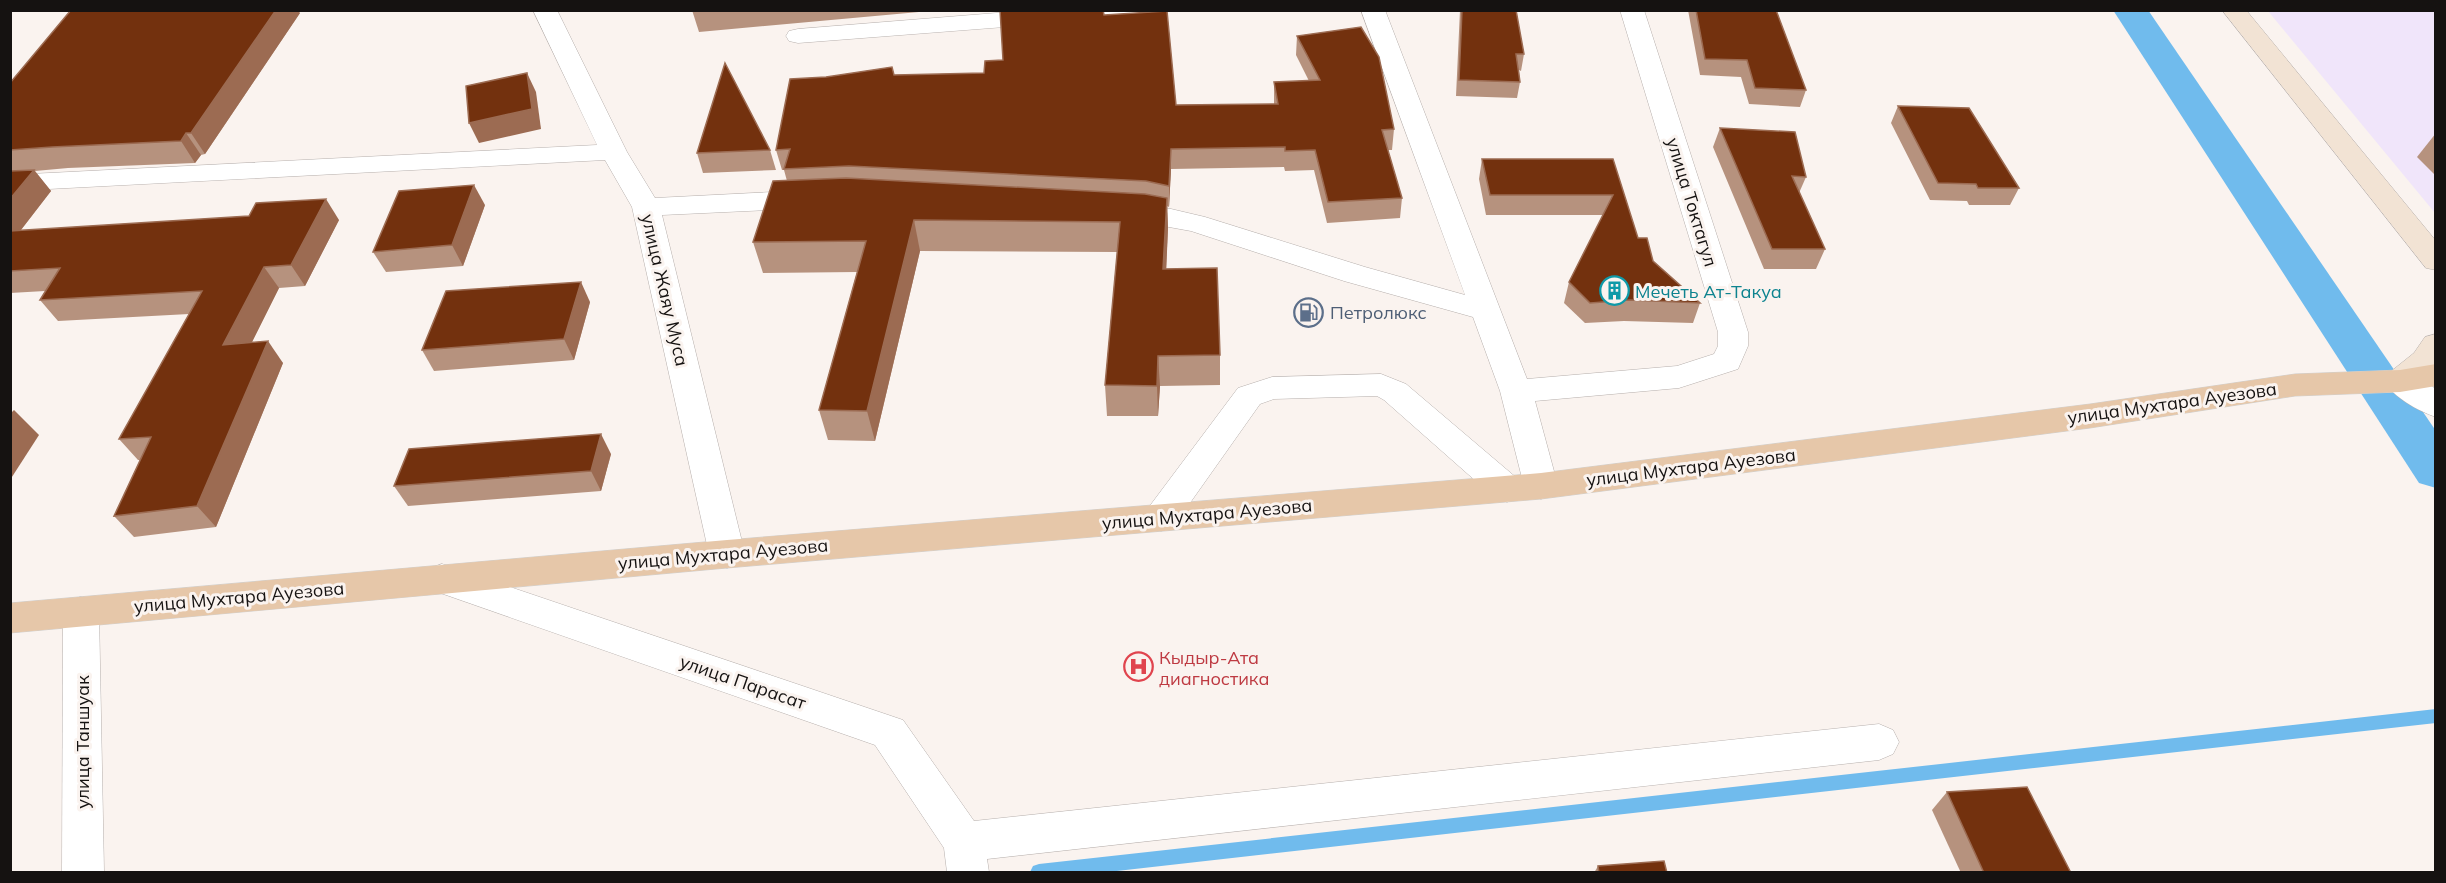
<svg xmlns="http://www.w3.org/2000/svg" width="2446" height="883" font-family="Mulish,sans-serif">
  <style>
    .industrial { fill: #f0e5fa }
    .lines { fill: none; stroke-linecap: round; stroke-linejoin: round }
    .stream { fill: #70bbed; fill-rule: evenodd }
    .canal { fill: #70bbed; fill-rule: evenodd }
    .street-casing { stroke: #b6afac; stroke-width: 1 }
    .secondary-casing { stroke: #b6afac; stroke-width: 1 }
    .primary-casing { stroke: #d0d0cf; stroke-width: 1 }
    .street { fill: #fff; fill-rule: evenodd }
    .secondary { fill: #f2e3d4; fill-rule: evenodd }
    .primary { fill: #e6c7a9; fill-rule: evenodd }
    .wall { fill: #b6927e }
    .shaded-wall { fill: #9c6b52 }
    .building { fill: #73310e; stroke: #9c6b52; stroke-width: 1.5 }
    .labels { text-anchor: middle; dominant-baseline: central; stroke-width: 6; stroke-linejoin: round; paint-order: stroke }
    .street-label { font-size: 18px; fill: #151211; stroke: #faf3ef }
    .culture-label { font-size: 18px; fill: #0d838f; stroke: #faf3ef; text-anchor: start }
    .service-label { font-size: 18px; fill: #4e5e75; stroke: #faf3ef; text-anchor: start }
    .health-label { font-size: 18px; fill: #be3a42; stroke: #faf3ef; text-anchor: start }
  </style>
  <rect width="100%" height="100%" fill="#faf3ef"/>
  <polygon class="industrial" points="2268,11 2435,11 2435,213"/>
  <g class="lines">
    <polygon class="stream" points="2436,709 2436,723 1108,872 1030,872 1033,866 1039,864"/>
    <polygon class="canal" points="2113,10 2148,10 2436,431 2436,488 2419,483"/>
    <defs>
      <g id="street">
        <polygon points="533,10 557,10 627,152 655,198 812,190 822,193 826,199 822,205 812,208 662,215 745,554 740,564 727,568 714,564 709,554 632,207 605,160 10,191 10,175 597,145"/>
        <polygon points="1035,10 1144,10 1141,15 1133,17 798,43 789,41 786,36 789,31 798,29"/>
        <polygon points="1361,10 1385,10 1527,379 1677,366 1714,354 1718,346 1718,332 1620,10 1644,10 1748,332 1748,346 1738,369 1679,388 1535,401 1558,486 1553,495 1541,499 1529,495 1524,486 1500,391 1473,317 1344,281 1191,231 1114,217 1110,211 1114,205 1124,202 1171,209 1205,217 1365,267 1465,295"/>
        <path d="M2400,370L2411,373L2436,389V417C2418,411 2393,397 2384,381L2389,373Z"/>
        <polygon points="1381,374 1406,384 1519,480 1524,489 1519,498 1507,502 1495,498 1384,400 1377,396 1274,399 1260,404 1173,527 1161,531 1149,527 1144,517 1149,507 1238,388 1272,377"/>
        <polygon points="442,564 903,720 974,821 1879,724 1893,730 1899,742 1893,754 1879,760 987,859 989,872 947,872 944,848 875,745 429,589 424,579 429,569"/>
        <polygon points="81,597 94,601 99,612 104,872 62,872 63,612 68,601"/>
      </g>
      <g id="secondary">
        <polygon points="2222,10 2246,10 2436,241 2436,270 2426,268"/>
        <path d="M2436,334V370C2422,384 2408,395 2389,389L2384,381L2389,373L2414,353L2425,337Z"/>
      </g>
      <polygon id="primary" points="2436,364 2436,386 2400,392 2295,396 2090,428 1541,499 727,568 10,633 10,603 727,540 1541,473 2090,404 2295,374 2400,370"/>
    </defs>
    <use href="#street" class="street-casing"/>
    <use href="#secondary" class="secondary-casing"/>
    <use href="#primary" class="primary-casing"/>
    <use href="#street" class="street"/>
    <use href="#secondary" class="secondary"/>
    <use href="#primary" class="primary"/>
  </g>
  <g class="wall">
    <polygon points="692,10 941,10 699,32"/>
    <polygon points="1460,10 1516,10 1524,54 1521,71 1519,70 1520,82 1517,98 1456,96"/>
    <polygon points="1688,10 1776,10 1806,90 1800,107 1749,104 1741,77 1700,75"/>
    <polygon points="300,13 205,154 201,155 195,163 68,168 35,171 51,191 21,230 339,220 305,286 279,288 252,342 283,363 216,527 134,537 114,516 140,460 138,460 119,439 189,314 58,321 40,300 45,291 10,293 10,83"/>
    <polygon points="1104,15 1176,105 1274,104 1274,82 1309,81 1296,55 1297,36 1394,129 1392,150 1388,150 1402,198 1400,218 1327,223 1314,170 1285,171 1284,167 1171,169 1169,207 1167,206 1168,228 1166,269 1220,355 1220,385 1160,386 1158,416 1107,416 1105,385 1117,252 920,251 875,441 828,440 819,410 857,272 763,273 753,242 787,181 784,170 782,170 776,150 894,75 984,73 1003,60"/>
    <polygon points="1898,106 2019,188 2010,205 1969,205 1967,201 1930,200 1891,123"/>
    <polygon points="1720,128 1806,177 1799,193 1825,249 1816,269 1764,269 1713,147"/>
    <polygon points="2436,133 2436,176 2417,157"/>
    <polygon points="770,150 776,170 703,173 697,153"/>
    <polygon points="1482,159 1613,159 1638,238 1653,261 1700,303 1693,323 1624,321 1585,323 1564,303 1569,282 1603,215 1486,215 1479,179"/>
    <polygon points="485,205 463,266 386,272 373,252"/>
    <polygon points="590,302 574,360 434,371 422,350"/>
    <polygon points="611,454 601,491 408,506 394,486"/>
    <polygon points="1947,792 2071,873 1961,873 1932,810"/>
    <polygon points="1598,866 1667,873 1594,873"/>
  </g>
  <g class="shaded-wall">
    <polygon points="276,10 298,10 300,13 205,154 191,133"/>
    <polygon points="527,73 536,92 541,129 479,143 469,123"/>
    <polygon points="186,133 201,155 195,163 181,141"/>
    <polygon points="1171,149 1171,169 1169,207 1169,186"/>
    <polygon points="34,170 51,191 10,244 10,199"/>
    <polygon points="474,185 485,205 463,266 452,245"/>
    <polygon points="1167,198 1168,228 1165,299 1163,269"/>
    <polygon points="326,199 339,220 305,286 291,265"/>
    <polygon points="914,220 920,251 875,441 867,411"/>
    <polygon points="264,267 279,288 240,366 223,345"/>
    <polygon points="581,282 590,302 574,360 564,339"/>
    <polygon points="268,341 283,363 216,527 197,506"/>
    <polygon points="1158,356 1160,386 1158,416 1157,386"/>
    <polygon points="14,410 39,435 10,480 10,414"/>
    <polygon points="601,434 611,454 601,491 591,471"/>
  </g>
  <g class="building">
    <polygon points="71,10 276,10 191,133 186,133 181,141 52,147 10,150 10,83"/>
    <polygon points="1000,10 1103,10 1104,15 1167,11 1176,105 1278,104 1274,82 1320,80 1297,36 1361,27 1379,57 1394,129 1382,130 1402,198 1328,202 1315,150 1285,151 1285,147 1171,149 1169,186 1146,181 849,166 784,169 790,149 776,150 790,79 826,77 892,67 894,75 984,73 985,61 1003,60"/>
    <polygon points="1462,10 1516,10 1524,54 1516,54 1520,82 1459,80"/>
    <polygon points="1696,10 1776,10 1806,90 1755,88 1747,60 1705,59"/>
    <polygon points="725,63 770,150 697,153"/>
    <polygon points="527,73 532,109 469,123 466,86"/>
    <polygon points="1898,106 1969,108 2019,188 1978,188 1976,184 1938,183"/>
    <polygon points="1720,128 1795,132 1806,177 1792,176 1825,249 1772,249"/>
    <polygon points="1482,159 1613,159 1638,238 1647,238 1653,261 1700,303 1630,300 1590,303 1569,282 1613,195 1490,195"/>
    <polygon points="34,170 10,199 10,171"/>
    <polygon points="846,178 1145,194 1167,198 1163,269 1217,268 1220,355 1158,356 1157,386 1105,385 1120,222 914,220 867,411 819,410 866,241 753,242 773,181"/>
    <polygon points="474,185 452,245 373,252 399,191"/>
    <polygon points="326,199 291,265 264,267 223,345 268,341 197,506 114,516 151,437 119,439 202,291 40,300 60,268 10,271 10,231 249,216 256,203"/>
    <polygon points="581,282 564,339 422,350 446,291"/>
    <polygon points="601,434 591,471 394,486 409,449"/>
    <polygon points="2027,787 2071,873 1984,873 1947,792"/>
    <polygon points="1664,861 1667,873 1599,873 1598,866"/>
  </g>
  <defs>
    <symbol id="building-ring" viewBox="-11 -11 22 22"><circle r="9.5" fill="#faf3ef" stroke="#0f9aa8" stroke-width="1.5"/><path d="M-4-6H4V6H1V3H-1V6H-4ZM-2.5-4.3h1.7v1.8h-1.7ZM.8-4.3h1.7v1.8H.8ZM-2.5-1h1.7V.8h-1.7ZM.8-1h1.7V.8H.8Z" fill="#0f9aa8"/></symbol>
    <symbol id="fuel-ring" viewBox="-11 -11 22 22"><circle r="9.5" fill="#faf3ef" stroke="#5c6f8a" stroke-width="1.5"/><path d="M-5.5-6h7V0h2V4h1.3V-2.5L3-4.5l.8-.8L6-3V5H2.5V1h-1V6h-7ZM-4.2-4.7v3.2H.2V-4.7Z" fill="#5c6f8a"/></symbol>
    <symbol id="hospital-ring" viewBox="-11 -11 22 22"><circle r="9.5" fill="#faf3ef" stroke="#e0444e" stroke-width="1.5"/><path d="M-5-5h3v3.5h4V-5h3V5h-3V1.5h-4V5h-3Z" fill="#e0444e"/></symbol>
  </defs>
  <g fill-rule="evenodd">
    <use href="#building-ring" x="1598" y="274" width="33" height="33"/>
    <use href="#fuel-ring" x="1292" y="296" width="33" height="33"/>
    <use href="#hospital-ring" x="1122" y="650" width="33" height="33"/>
  </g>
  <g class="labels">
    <g class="street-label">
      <text transform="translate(1692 202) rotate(73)">улица Токтагул</text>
      <text transform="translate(665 290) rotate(77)">улица Жаяу Муса</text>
      <text transform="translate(2172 403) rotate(-8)">улица Мухтара Ауезова</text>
      <text transform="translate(1691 467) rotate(-7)">улица Мухтара Ауезова</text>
      <text transform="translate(1207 514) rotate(-5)">улица Мухтара Ауезова</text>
      <text transform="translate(723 554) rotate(-5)">улица Мухтара Ауезова</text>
      <text transform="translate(239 597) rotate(-5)">улица Мухтара Ауезова</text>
      <text transform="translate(743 682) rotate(19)">улица Парасат</text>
      <text transform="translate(82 742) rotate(-90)">улица Таншуак</text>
    </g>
    <g class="culture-label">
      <text x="1635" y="291">Мечеть Ат-Такуа</text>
    </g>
    <g class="service-label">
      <text x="1330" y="312">Петролюкс</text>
    </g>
    <g class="health-label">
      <text x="1159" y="657">Кыдыр-Ата<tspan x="1159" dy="21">диагностика</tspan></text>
    </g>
  </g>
  <rect width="2446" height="883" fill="none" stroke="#151211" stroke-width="24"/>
</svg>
